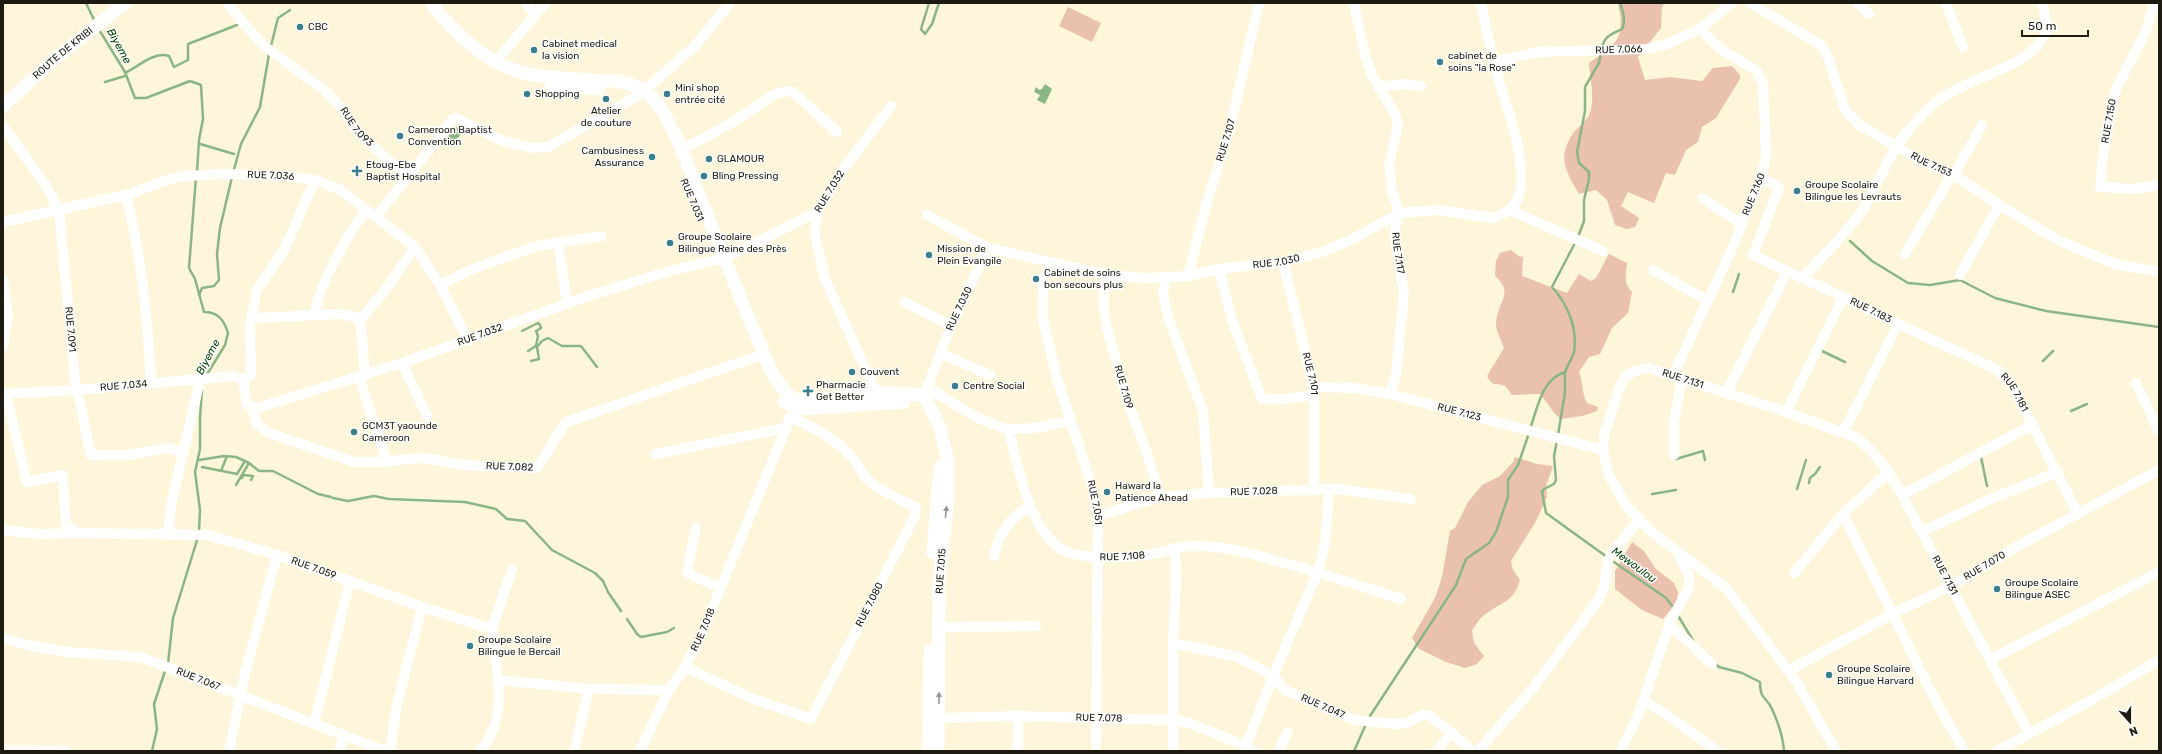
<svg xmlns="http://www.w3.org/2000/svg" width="2162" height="754" font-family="Rubik,sans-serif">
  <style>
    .green { fill: #eac1ae }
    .water { fill: #8ab587 }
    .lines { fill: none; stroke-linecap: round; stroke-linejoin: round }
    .stream { stroke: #8ab587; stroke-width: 2.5 }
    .minor { stroke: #fff; stroke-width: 10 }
    .major { stroke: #fff; stroke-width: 13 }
    .oneway { fill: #999894 }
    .poi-dot { fill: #3b7e8e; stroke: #fff; stroke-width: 1.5 }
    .labels { text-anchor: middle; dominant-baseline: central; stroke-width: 3; stroke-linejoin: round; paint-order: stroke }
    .poi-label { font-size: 10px; fill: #1d1a11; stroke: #fff; text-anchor: start }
    .street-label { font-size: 10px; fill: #1d1a11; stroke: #fff }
    .water-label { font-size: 11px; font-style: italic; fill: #004102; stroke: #fff }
  </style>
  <rect width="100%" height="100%" fill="#fdf6db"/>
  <g class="green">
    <path d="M1618,3H1667L1662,6L1661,28L1638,57L1645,80L1670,77L1702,81L1713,68L1732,66L1740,75V79L1716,118L1702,127L1698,142L1686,150L1675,175L1666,173L1654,203L1628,192L1621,206L1639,218L1635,227L1627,229L1615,225L1607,200L1596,190L1579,194C1566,171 1556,157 1574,132C1579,126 1587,121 1590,113C1595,99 1590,78 1589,63C1617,44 1626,39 1618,3Z"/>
    <polygon points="1068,7 1101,23 1092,42 1059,26"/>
    <path d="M1511,250L1520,257L1523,256L1522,276L1567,293L1579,274L1591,281L1596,278L1609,254L1627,263C1626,275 1623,283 1632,292L1628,313L1612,328L1600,354L1589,357L1579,372C1583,382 1582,395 1587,403L1598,407L1597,411L1582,416L1561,419C1551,412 1548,401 1539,394L1512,395L1505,386C1495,382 1494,388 1487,376L1504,348C1501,339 1495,330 1496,321C1499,300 1514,293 1495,276L1496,261L1500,253Z"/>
    <path d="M1515,457L1537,464L1553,466L1546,486L1547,497L1535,523L1511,561L1513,570L1520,580C1514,603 1500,602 1483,616C1479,619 1475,626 1472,631L1474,643L1484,656L1477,664L1465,668L1446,662L1419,649L1412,638L1435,598L1442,577L1450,531L1455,528L1468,502L1482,485L1500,476L1513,462Z"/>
    <polygon points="1632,542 1644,551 1655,568 1674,583 1678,592 1677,602 1663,619 1642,610 1615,589 1615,571"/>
  </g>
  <g class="water">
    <polygon points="1045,84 1052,89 1045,104 1037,100 1040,95 1034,92 1036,87 1039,90 1042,89"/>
    <polygon points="456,127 463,132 452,145 445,140"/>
  </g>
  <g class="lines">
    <g class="stream">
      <polyline points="86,3 95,22"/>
      <polyline points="929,3 921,29 925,34 932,24 939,3"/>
      <polyline points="98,28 125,72 135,98 146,98 190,81 201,85 203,119 199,140 197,172"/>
      <polyline points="271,46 278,18 290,10"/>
      <path d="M1602,48C1604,36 1612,34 1622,29C1626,20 1623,12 1620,3"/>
      <path d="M125,73C138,67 154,51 169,56L174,67L188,60V44L237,25"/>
      <polyline points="105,82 125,76"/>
      <polyline points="200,144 234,154"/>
      <polyline points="233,173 241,144 260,107 269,54"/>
      <path d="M196,177L189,268L195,279L204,312C218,312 224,320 228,333L225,345L206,376"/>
      <polyline points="1578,237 1584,221 1584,200 1589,179 1589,172 1579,163 1577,152 1585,111 1585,87 1599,63 1601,53"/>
      <polyline points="1850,241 1872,261 1908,283 1930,285 1960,280 1995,298 2046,311 2159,327"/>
      <polyline points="1733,292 1739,274"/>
      <polyline points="199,295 202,288 214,286 219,280 217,254 220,228 232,177"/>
      <polyline points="522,331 538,323 540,325 541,328 536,331 538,336 536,346 528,351"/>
      <polyline points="1820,350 1845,362"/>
      <polyline points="531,361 539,359 537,347 542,341 548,338 562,346 581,346 597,367"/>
      <polyline points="2043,361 2053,351"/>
      <polyline points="2071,411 2087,404"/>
      <path d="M1530,429C1538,407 1541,380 1565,372C1567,366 1572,359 1574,352C1578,328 1567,303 1552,287L1576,241"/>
      <polyline points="1558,435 1565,392 1565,372"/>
      <polyline points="1557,440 1554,456 1556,480 1554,484 1544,489 1542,492 1546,513 1607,557"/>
      <polyline points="1981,457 1987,486"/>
      <polyline points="1676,459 1703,451 1705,460"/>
      <polyline points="199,460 224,456 236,457 249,463 259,471 273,471 318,494 331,497"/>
      <polyline points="202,467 237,474 245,461"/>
      <polyline points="221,471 227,456"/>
      <polyline points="242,478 243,475 253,476 251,480"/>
      <polyline points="1809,483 1810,478 1815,474 1820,467"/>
      <polyline points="236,485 249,463"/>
      <polyline points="1797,489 1806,460"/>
      <polyline points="1652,494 1676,490"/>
      <polyline points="333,498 348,501 374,496 389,499 465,502 496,509 507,519 525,521 552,550 595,573 603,581 608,592 621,611"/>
      <polyline points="199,532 200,510 195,472 200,449 200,418 202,390"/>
      <polyline points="1611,560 1666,598 1674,608"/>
      <polyline points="1677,614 1694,642"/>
      <polyline points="627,619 637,634 641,637 667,632 674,628"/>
      <polyline points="168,664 173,618 198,537"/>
      <path d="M1716,664L1719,667L1742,673L1760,682C1760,700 1766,696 1772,709C1778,722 1783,737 1784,751"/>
      <polyline points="1368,719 1456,585 1466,559 1489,543 1496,532 1508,497 1508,480 1518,465 1529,433"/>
      <polyline points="152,751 157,729 154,704 166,668"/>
      <polyline points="1354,751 1366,724"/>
    </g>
    <g class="minor">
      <path id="s1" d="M228,3L239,18L263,45L324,90L343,109L357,131L391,163L411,173L452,120L456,118L503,141L532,148L548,147L639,95L695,46L730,3"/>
      <polyline points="526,3 535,15"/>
      <path id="s2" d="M1354,3L1365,55L1372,75L1395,114L1398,124L1389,165L1392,191L1399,213L1395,226L1396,244L1404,293L1396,375L1390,394"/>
      <path id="s3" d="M1750,3L1821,45L1828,57L1845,110L1858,124L1922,161L1954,175L1999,205L2060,241L2115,264L2159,272"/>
      <polyline points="1858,3 1869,14"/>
      <polyline points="1946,3 1963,47"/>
      <polyline points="2155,3 2145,33 2115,91 2103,156 2100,187 2134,189 2159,185"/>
      <polyline points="495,62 546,3"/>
      <path id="s4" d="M1493,62L1538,52L1647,49L1667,44L1700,29L1732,3"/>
      <polyline points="1378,87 1405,84 1421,86"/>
      <path id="s5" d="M3,126L45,184L59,210L76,390L80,403L91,455H129L167,448L183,452"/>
      <polyline points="681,150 735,121 775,94 787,91 793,92 837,132"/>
      <polyline points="1954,175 1982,125"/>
      <path id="s6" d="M1760,178L1777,185L1779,188L1753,255C1801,278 1850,299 1898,324L1847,425L1840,432"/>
      <path id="s7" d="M315,180L284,250L257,290L250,325L251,374L243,380L247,405L257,408L402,363L591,295L670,271L725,258L817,212L844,168L891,106"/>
      <path d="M126,195C142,256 148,321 151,384"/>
      <polyline points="1702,198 1742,224"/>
      <polyline points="1509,210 1603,251"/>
      <polyline points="817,212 815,236 825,279 876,392"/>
      <path id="s8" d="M927,215L988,248L1107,275L1144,278L1188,276L1219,269L1283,262L1322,252L1353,239L1399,213L1439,210L1493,218C1505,214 1517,206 1520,192C1526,153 1508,114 1498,77C1491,53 1486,28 1481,3"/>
      <polyline points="376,217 411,173"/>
      <path id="s9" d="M3,222L126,195L170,179L184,176L226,174L285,176L315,180L339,189L415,247L440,285L468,341"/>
      <polyline points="558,242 567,303"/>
      <polyline points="1905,254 1952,175"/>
      <path id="s10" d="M1050,262L1043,282V320L1057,378L1091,483L1098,516L1096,751"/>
      <path id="s11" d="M1283,262L1314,387V489"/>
      <polyline points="1219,269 1232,320 1262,399 1283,399 1314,395"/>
      <polyline points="1653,270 1708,301"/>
      <path id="s12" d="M1107,275L1103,303L1107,328L1127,400L1147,453L1160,497"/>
      <polyline points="1960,275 1999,205"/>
      <path id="s13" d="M1188,276L1207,202L1230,128L1259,3"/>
      <polyline points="1166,277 1163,294 1169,320 1203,411 1209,493"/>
      <path d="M1802,279C1824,254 1849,232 1867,203C1877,185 1885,166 1895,149C1905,133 1921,115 1935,103C1961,82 1996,75 2024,57C2048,40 2050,30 2042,3"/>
      <polyline points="3,280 8,312 3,347"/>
      <polyline points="440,285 472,269 537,246 602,236"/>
      <polyline points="905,302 951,326"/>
      <polyline points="252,312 256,318 341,314 356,317 361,326 365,375"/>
      <path d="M314,315C322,277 344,241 366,210"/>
      <polyline points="359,321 386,289 415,247"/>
      <path id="s14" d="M1898,324L1998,370L2012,385L2078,514"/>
      <polyline points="940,353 990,375"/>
      <polyline points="402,363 427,416"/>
      <path id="s15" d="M1673,375L1731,251L1762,174L1766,156L1763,84L1756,70L1722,50L1700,29"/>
      <path id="s16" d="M359,377L387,462L405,459L425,458L462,465L537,468L566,422L759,356"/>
      <polyline points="2136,383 2159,431"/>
      <path id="s17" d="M927,387C953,403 979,422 1008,429C1019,466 1027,523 1058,547C1076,562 1131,557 1153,554C1166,552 1178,546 1191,546C1221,545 1250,553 1277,561C1319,572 1360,586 1401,599"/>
      <path id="s18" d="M1314,387L1354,388L1390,394L1603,450"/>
      <polyline points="1727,392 1787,272"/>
      <path id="s19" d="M925,393L951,326L988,248"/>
      <path id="s20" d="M3,394L76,390L234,376L243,380"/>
      <polyline points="6,394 27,482 63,475 66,525 77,533"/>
      <polyline points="252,408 257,424 269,433 355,462 387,462"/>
      <polyline points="1786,412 1843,298"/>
      <polyline points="1008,429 1034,428 1071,421"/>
      <polyline points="656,454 785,428"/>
      <polyline points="1674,455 1674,422 1682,378"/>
      <polyline points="1889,472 1843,514 1932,694 1964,751"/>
      <polyline points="1902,495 2032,425"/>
      <path id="s21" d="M1098,516L1160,497L1209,493L1338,489L1411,499"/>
      <polyline points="696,528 687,571 689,574 721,588"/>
      <path id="s22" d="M3,530L39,534L77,533L208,535L277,555L422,607L492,629C496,669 510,717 480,751"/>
      <polyline points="1921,532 1991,499 2058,472"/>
      <polyline points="168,535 171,505 200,380"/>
      <path d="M994,556C999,532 1010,519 1030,505"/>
      <polyline points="1794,573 1843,514"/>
      <polyline points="1669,624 1712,664"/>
      <polyline points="938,627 1036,626"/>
      <polyline points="492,629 512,569"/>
      <path id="s23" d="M3,638L31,646L68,652L141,657L385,751"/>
      <path id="s24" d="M1173,643L1238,657L1273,676L1285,690L1354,720L1396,724L1406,723L1423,715H1428L1452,733L1472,751"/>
      <polyline points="1990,660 2159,572"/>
      <path id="s25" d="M685,667L751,698L811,719L915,516L916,511L915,507C900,499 882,492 869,481C862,475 859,466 853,459C836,439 813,426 789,417"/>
      <path id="s26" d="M1788,671L1892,614L1951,586L2018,546L2159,470"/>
      <path id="s27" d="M500,680L589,689L669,690L685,667L701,636L793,411"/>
      <polyline points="1643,701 1660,710 1716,750"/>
      <polyline points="1018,716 1018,751"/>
      <path id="s28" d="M939,718L1018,716L1172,720L1189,723L1246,746L1253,751"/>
      <polyline points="314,724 350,581"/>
      <polyline points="1246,746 1273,676 1318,572 1325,544 1329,489"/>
      <polyline points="3,750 65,751"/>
      <polyline points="229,751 245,673 277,555"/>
      <polyline points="339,751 345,736"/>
      <polyline points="390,751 397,704 422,607"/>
      <polyline points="574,751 589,689"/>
      <polyline points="640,751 669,690"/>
      <polyline points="1173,751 1173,643 1176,577 1175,548"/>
      <polyline points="1279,751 1287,733"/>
      <polyline points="1436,751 1452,733"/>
      <polyline points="1478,751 1533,688 1580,625 1599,599 1604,587 1608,561 1612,553 1639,520"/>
      <polyline points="1621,751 1639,713 1671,620 1689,588 1689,576 1678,554"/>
      <path id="s29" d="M1836,751L1796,681L1726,588L1653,533L1628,508L1609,476L1603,450L1604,436L1619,388L1624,379L1632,372L1649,368L1786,412L1857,438C1877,454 1889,472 1902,495L2029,733"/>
      <polyline points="1997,751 2092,700 2159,660"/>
    </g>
    <g class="major">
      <path d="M431,3C457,36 491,68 533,75C552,78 571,78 590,80C608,81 628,80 643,90C669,105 692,178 704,207C727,263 748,320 773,375L787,394L795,399L811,401L876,392L924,395L940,427L948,462V497L939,583L938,751"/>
      <polyline points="551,85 599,89"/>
      <path id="s30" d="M3,106L57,57L125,3"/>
      <polyline points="784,402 800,409 904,402"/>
      <polyline points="933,553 940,467"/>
      <polyline points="928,751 930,651"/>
    </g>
  </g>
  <defs><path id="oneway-solid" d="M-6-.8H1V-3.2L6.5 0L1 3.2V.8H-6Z"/></defs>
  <g class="oneway">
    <use href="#oneway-solid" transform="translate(946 512) rotate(-84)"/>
    <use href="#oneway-solid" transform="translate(939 698) rotate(-90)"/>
  </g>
  <g class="poi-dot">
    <circle cx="300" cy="27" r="4"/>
    <circle cx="534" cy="50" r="4"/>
    <circle cx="1440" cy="62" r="4"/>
    <circle cx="527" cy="94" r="4"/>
    <circle cx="667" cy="94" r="4"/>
    <circle cx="606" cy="99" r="4"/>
    <circle cx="400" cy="136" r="4"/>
    <circle cx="652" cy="157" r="4"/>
    <circle cx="709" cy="159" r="4"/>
    <path d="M355 165h4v4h4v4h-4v4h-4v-4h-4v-4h4z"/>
    <circle cx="704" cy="176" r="4"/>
    <circle cx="1797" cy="191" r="4"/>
    <circle cx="670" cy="243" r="4"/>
    <circle cx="929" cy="255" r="4"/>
    <circle cx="1036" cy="279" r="4"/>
    <circle cx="852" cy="372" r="4"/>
    <circle cx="955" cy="386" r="4"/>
    <path d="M806 385h4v4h4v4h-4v4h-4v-4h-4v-4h4z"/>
    <circle cx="354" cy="432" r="4"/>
    <circle cx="1107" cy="492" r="4"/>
    <circle cx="1997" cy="589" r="4"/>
    <circle cx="470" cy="646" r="4"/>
    <circle cx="1829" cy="675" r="4"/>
  </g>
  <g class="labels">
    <g class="poi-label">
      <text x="308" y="27">CBC</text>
      <text x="542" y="44">Cabinet medical<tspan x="542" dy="12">la vision</tspan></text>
      <text x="1448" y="56">cabinet de<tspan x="1448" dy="12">soins "la Rose"</tspan></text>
      <text x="675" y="88">Mini shop<tspan x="675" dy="12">entrée cité</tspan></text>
      <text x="535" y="94">Shopping</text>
      <text x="606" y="111" text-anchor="middle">Atelier<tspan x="606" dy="12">de couture</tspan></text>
      <text x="408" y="130">Cameroon Baptist<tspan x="408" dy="12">Convention</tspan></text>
      <text x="644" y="151" text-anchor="end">Cambusiness<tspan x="644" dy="12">Assurance</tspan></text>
      <text x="717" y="159">GLAMOUR</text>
      <text x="366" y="165">Etoug-Ebe<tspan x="366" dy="12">Baptist Hospital</tspan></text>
      <text x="712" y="176">Bling Pressing</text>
      <text x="1805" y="185">Groupe Scolaire<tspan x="1805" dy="12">Bilingue les Levrauts</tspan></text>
      <text x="678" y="237">Groupe Scolaire<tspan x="678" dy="12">Bilingue Reine des Près</tspan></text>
      <text x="937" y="249">Mission de<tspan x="937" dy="12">Plein Evangile</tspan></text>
      <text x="1044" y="273">Cabinet de soins<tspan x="1044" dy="12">bon secours plus</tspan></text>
      <text x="860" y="372">Couvent</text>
      <text x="816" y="385">Pharmacie<tspan x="816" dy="12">Get Better</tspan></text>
      <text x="963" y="386">Centre Social</text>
      <text x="362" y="426">GCM3T yaounde<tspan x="362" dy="12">Cameroon</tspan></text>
      <text x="1115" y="486">Haward la<tspan x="1115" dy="12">Patience Ahead</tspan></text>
      <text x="2005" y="583">Groupe Scolaire<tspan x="2005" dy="12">Bilingue ASEC</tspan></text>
      <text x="478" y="640">Groupe Scolaire<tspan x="478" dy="12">Bilingue le Bercail</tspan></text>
      <text x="1837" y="669">Groupe Scolaire<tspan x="1837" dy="12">Bilingue Harvard</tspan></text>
    </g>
    <g class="street-label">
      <text stroke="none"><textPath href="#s4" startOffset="127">RUE 7.066</textPath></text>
      <text stroke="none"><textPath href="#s30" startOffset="80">ROUTE DE KRIBI</textPath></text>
      <text transform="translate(2109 121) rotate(-80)">RUE 7.150</text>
      <text stroke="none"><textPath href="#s1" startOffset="180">RUE 7.093</textPath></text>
      <text stroke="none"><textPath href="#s13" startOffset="141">RUE 7.107</textPath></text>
      <text stroke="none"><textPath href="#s3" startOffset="255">RUE 7.153</textPath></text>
      <text stroke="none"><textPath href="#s9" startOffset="274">RUE 7.036</textPath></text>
      <text stroke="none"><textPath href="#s7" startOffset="874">RUE 7.032</textPath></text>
      <text stroke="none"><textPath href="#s15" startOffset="198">RUE 7.160</textPath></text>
      <text transform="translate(692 200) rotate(67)">RUE 7.031</text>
      <text stroke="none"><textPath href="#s2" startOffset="262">RUE 7.117</textPath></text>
      <text stroke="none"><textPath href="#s8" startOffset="362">RUE 7.030</textPath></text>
      <text stroke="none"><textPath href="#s19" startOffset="91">RUE 7.030</textPath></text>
      <text stroke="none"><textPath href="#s6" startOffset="224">RUE 7.183</textPath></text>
      <text stroke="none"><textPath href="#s5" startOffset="221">RUE 7.091</textPath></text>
      <text stroke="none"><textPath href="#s7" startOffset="490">RUE 7.032</textPath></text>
      <text stroke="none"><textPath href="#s11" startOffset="115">RUE 7.101</textPath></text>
      <text stroke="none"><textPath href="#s29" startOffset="526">RUE 7.131</textPath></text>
      <text stroke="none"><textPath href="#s20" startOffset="121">RUE 7.034</textPath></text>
      <text stroke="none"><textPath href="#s12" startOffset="115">RUE 7.109</textPath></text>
      <text stroke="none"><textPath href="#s14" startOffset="138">RUE 7.181</textPath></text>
      <text stroke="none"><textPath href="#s18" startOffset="148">RUE 7.123</textPath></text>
      <text stroke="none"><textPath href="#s16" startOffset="213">RUE 7.082</textPath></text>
      <text stroke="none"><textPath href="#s21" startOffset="159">RUE 7.028</textPath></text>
      <text stroke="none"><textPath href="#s10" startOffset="249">RUE 7.051</textPath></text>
      <text stroke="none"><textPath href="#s17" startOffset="288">RUE 7.108</textPath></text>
      <text stroke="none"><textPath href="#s26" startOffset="223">RUE 7.070</textPath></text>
      <text stroke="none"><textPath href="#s22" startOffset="316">RUE 7.059</textPath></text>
      <text transform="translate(941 571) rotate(-86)">RUE 7.015</text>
      <text stroke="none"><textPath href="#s29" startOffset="874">RUE 7.131</textPath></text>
      <text stroke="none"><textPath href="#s25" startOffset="265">RUE 7.080</textPath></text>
      <text stroke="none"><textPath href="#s27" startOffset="239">RUE 7.018</textPath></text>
      <text stroke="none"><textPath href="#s23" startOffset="201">RUE 7.067</textPath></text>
      <text stroke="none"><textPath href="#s24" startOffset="166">RUE 7.047</textPath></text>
      <text stroke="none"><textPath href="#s28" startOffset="160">RUE 7.078</textPath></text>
    </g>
    <g class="water-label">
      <text transform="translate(119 46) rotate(61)">Biyeme</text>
      <text transform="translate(208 357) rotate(-62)">Biyeme</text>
      <text transform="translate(1634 565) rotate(36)">Mewoulou</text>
    </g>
  </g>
  <rect width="2162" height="754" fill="none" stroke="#1d1a11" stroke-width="8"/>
  <g transform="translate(2130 722) rotate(159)" stroke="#ffffff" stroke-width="3" paint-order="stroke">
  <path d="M0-3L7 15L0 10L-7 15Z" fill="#1d1a11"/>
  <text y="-6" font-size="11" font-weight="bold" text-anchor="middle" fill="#1d1a11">N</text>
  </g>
  <path d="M2022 30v6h66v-6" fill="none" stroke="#1d1a11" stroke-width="2"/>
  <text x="2028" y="30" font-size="12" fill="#1d1a11" stroke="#ffffff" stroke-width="3" paint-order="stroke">50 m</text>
</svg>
